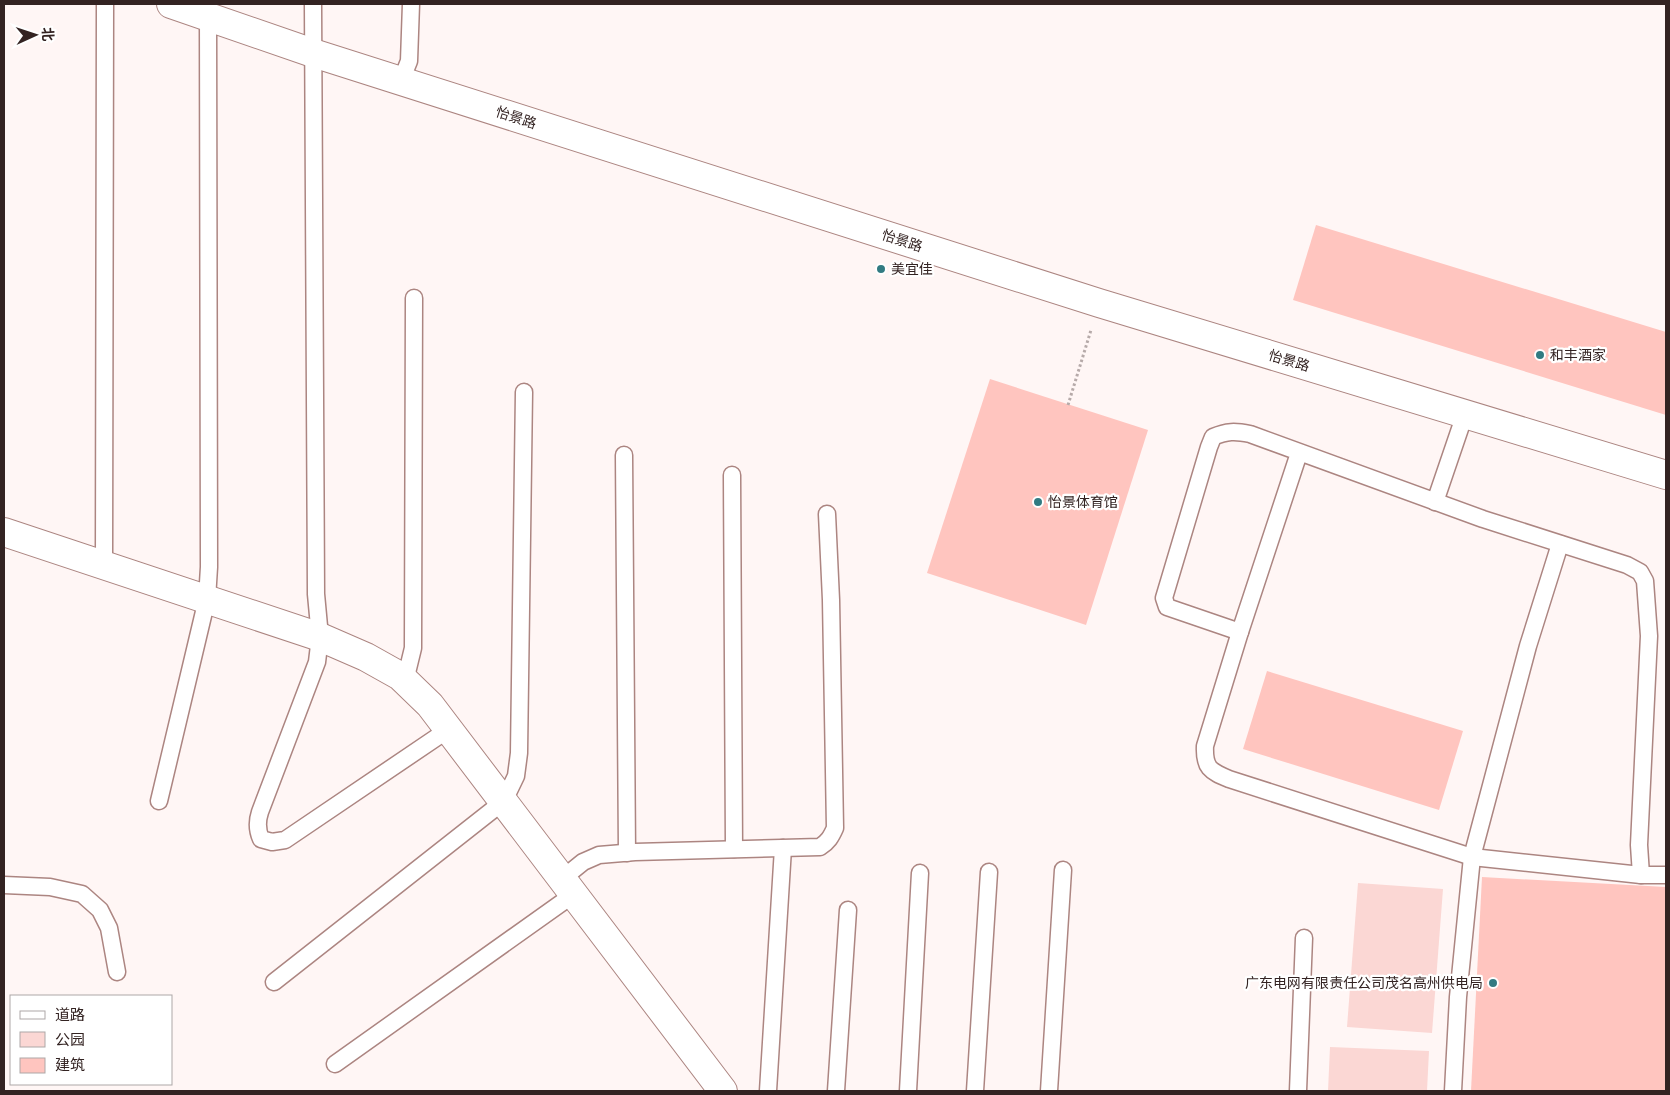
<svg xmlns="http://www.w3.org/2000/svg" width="1670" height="1095" font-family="'Fira Sans Condensed','Noto Sans SC',sans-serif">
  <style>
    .green { fill: #fbd7d4 }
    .building { fill: #ffc5bf }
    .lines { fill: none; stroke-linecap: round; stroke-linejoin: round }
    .lane-casing { stroke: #ac8581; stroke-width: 19 }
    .secondary-casing { stroke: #ac8581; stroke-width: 30 }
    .path { stroke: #b6aaa9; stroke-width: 3; stroke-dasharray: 2.5 2.5; stroke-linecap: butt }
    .lane { stroke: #fff; stroke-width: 16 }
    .secondary { stroke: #fff; stroke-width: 28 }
    .poi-dot { fill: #327b82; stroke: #fff; stroke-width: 2 }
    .labels { text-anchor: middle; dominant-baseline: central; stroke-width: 4.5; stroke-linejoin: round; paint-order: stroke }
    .street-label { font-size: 14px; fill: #332322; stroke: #fff }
    .poi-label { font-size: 14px; fill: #332322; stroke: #fff; text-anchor: start }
  </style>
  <rect width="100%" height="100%" fill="#fff6f5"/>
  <g class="green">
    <polygon points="1358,883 1443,889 1432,1033 1347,1027"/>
    <polygon points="1330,1047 1429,1051 1427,1091 1328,1091"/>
  </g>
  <g class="building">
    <polygon points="1316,225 1666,332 1666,415 1293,300"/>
    <polygon points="990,379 1148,430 1086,625 927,573"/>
    <polygon points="1267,671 1463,731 1439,810 1243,749"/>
    <polygon points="1482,877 1666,887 1666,1091 1471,1091"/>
  </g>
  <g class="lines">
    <defs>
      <g id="lane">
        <path d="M313,4L316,594L320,637L317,662L260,812C257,821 257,830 261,839L272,842L285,840L449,729"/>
        <polyline points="401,81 409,61 411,4"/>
        <path d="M1299,453L1240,632L1167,607L1164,598L1209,447L1213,437C1227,431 1235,431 1250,434L1483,519L1627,565L1640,572L1645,581L1649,636L1639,845L1641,875"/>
        <polyline points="624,455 627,853"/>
        <polyline points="732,475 734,849"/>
        <polyline points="1435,502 1465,414"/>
        <polyline points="104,565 105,4"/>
        <path d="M1240,632L1205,746C1204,768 1210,771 1229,779L1472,857L1641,875H1666"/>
        <polyline points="405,681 413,648 414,298"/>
        <polyline points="159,801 207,599 209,567 208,11"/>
        <path d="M562,879L583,862L599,855L635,852L820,847C828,842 831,837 835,828L831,600L827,514"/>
        <polyline points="4,885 50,887 82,894 100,910 109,928 117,972"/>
        <polyline points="274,982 504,801 516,776 519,753 524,392"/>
        <polyline points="335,1064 574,894"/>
        <polyline points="768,1091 783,848"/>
        <polyline points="836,1091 848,910"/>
        <polyline points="908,1091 920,873"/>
        <polyline points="975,1091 989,872"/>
        <polyline points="1049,1091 1063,870"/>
        <polyline points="1298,1091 1304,938"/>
        <polyline points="1453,1091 1458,997 1472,857 1528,646 1560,544"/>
      </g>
      <g id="secondary">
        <polyline points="171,4 313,53 1099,303 1666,475"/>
        <polyline points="4,532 320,637 366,657 400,676 430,705 723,1091"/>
      </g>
    </defs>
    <use href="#lane" class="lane-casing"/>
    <use href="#secondary" class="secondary-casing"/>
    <polyline class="path" points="1068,405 1091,330"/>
    <use href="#lane" class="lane"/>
    <use href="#secondary" class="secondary"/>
  </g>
  <g class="poi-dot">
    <circle cx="881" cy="269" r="5"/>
    <circle cx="1540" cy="355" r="5"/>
    <circle cx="1038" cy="502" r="5"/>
    <circle cx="1493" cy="983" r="5"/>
  </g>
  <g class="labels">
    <g class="street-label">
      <text transform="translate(516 118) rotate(18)">怡景路</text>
      <text transform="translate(902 241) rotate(18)">怡景路</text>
      <text transform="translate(1289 361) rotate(17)">怡景路</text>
    </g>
    <g class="poi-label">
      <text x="891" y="269">美宜佳</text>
      <text x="1550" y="355">和丰酒家</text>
      <text x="1048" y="502">怡景体育馆</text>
      <text x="1483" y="983" text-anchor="end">广东电网有限责任公司茂名高州供电局</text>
    </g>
  </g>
  <rect width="1670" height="1095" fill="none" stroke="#332322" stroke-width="10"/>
  <rect x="10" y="995" width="162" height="90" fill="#ffffff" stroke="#ada7a7"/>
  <rect x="20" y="1011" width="25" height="8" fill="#ffffff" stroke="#ada7a7"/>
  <text x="55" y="1020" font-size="15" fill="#332322">道路</text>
  <rect x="20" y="1032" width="25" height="15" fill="#fbd7d4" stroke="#ada7a7"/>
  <text x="55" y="1045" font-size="15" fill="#332322">公园</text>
  <rect x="20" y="1058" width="25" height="15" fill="#ffc5bf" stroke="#ada7a7"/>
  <text x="55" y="1070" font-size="15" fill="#332322">建筑</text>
  <g transform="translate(35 35) rotate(87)" stroke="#ffffff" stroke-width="4" paint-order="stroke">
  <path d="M0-4L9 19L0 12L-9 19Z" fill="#332322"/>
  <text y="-8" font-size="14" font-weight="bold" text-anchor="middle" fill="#332322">北</text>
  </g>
</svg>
